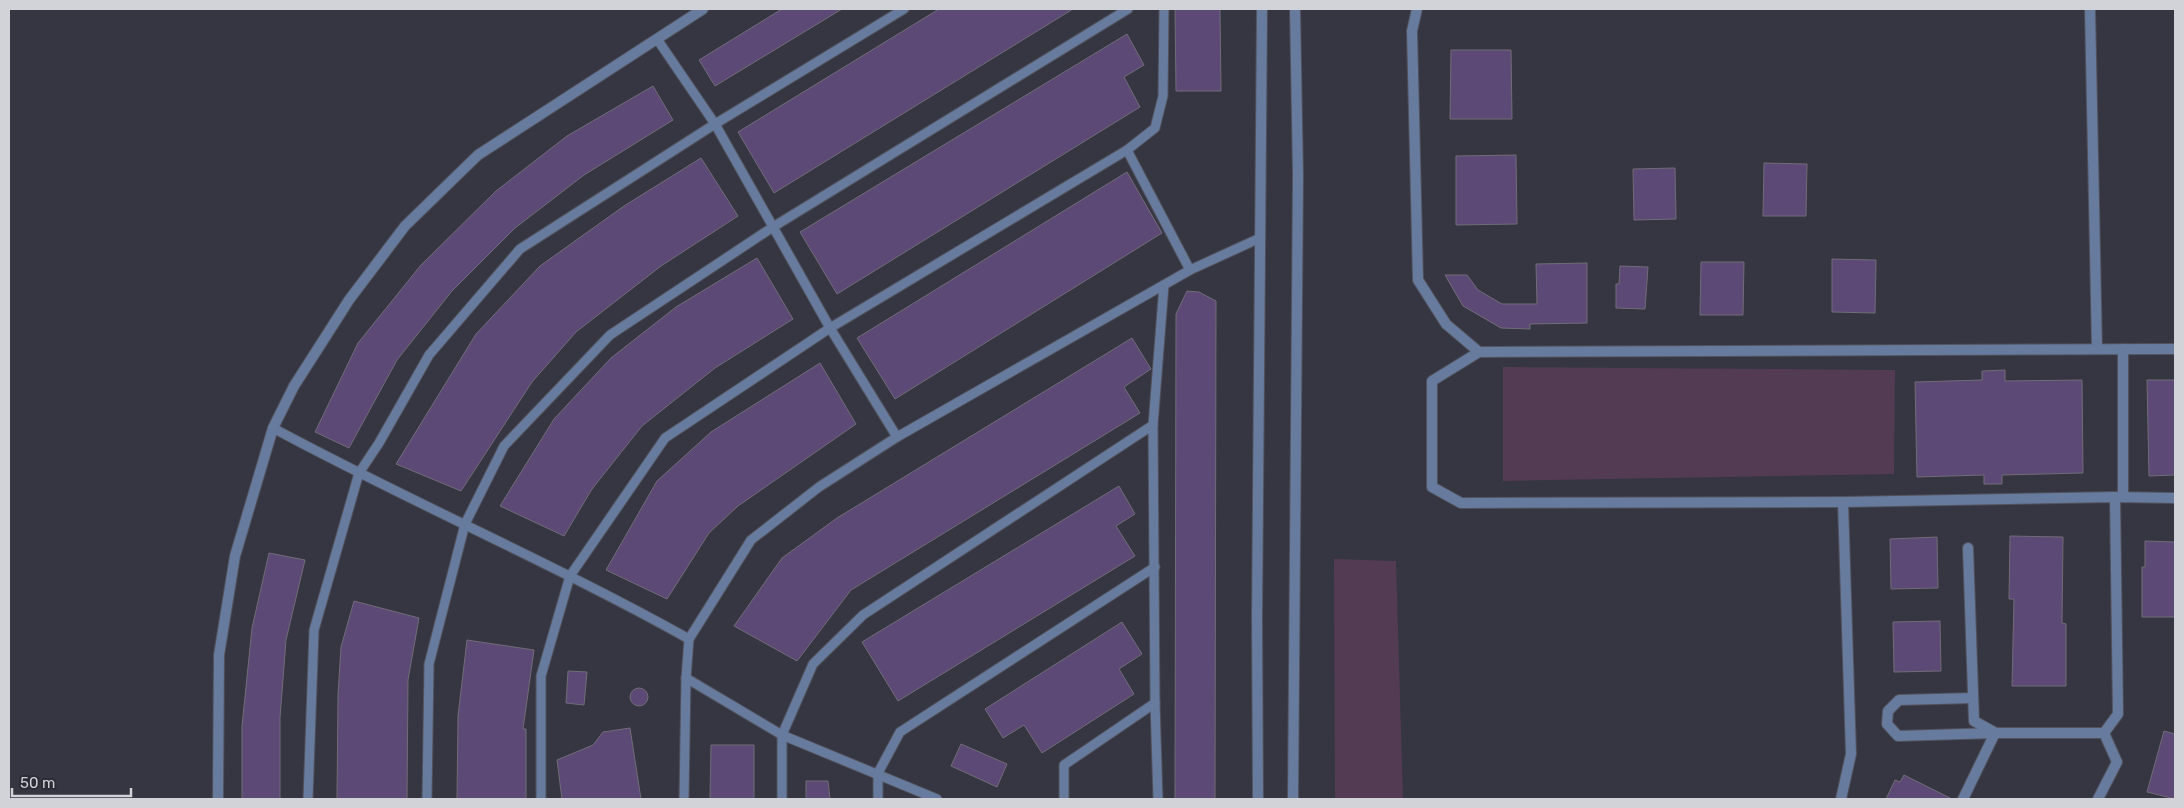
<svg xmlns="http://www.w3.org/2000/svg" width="2184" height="808" font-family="Rubik,sans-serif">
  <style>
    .green { fill: #533b53 }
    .building { fill: #5d4975; stroke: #716c78 }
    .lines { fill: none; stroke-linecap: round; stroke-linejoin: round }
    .service-casing { stroke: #51525c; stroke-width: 11 }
    .minor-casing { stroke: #51525c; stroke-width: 12 }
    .tertiary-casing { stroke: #51525c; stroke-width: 12 }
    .service { stroke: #677b9e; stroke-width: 9 }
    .minor { stroke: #677b9e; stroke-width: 10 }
    .tertiary { stroke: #677b9e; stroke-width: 10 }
  </style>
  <rect width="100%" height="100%" fill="#353641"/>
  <g class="green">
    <polygon points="1503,367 1895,370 1894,474 1503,481"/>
    <polygon points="1334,559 1396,561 1403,799 1335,799"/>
  </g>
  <g class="building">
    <polygon points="782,9 842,9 715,86 699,60"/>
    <polygon points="939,9 1073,9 774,193 738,132"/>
    <polygon points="1175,9 1220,9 1221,91 1176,91"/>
    <polygon points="1127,34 1144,65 1124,77 1140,107 837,294 800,232"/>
    <polygon points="1451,50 1511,50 1512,119 1450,119"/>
    <polygon points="653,86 673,120 584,175 515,228 452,291 397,360 349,448 315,432 358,343 421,265 496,191 567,136"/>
    <polygon points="1516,155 1517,224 1456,225 1456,156"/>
    <polygon points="701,158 738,216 661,266 576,332 532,382 461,491 396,464 476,334 540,266 624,206"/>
    <polygon points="1764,163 1807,164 1806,216 1763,216"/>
    <polygon points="1675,168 1676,219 1634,220 1633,169"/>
    <polygon points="1127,172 1162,233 895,399 857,338"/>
    <polygon points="757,258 793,319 715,368 642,426 592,489 564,536 500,506 554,419 611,358 676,307"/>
    <polygon points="1832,259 1876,260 1875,313 1832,312"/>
    <polygon points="1701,262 1744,262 1743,315 1700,315"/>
    <polygon points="1587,263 1587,323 1530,324 1530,329 1501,328 1463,306 1445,275 1467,275 1478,290 1502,304 1537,304 1536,264"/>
    <polygon points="1620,266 1648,267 1645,309 1616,308 1616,284 1619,284"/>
    <polygon points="1187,291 1199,292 1216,301 1215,799 1175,799 1176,314"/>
    <polygon points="1132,338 1151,369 1124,387 1140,413 851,590 797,661 734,626 782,558 837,518"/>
    <polygon points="820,363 856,424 738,506 709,533 667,599 606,570 657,481 711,432"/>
    <polygon points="2005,370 2005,381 2082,380 2083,473 2002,475 2002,484 1984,484 1984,475 1917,477 1915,382 1982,380 1982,371"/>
    <polygon points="2147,380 2175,380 2175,475 2149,476"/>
    <polygon points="1119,486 1135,514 1116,526 1135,556 898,701 862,642"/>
    <polygon points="2010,536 2063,537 2062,623 2066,624 2066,686 2012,686 2014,599 2009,599"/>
    <polygon points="1937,537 1938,588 1891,589 1890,539"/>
    <polygon points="2145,541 2175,542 2175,617 2142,617 2142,567 2145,567"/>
    <polygon points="269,553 305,560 286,640 280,718 280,799 242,799 242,726 252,628"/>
    <polygon points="354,601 419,618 408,680 407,799 337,799 338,695 341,647"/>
    <polygon points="1940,621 1941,671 1894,672 1893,622"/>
    <polygon points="1122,622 1142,654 1119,669 1134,694 1042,753 1024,725 1003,738 985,709"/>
    <polygon points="467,640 534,650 523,729 526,729 526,799 457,799 458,716"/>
    <polygon points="568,671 587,672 584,705 566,703"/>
    <circle cx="639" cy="697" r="9"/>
    <polygon points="630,728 641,799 562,799 557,760 593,745 603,732"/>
    <polygon points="2164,731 2175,734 2175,799 2147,792"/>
    <polygon points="961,744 1007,764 997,787 951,766"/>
    <polygon points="711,745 754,745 754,799 710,799"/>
    <polygon points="1904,775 1952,799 1886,799 1895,780 1900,782"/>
    <polygon points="806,781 828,781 830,799 806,799"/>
  </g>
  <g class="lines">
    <defs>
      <g id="service">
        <polyline points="1164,9 1163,96 1155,128 1127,150 1190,270"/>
        <polyline points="657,39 715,124 830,328 897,437"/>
        <path d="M273,428C410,502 553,563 689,639"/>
        <polyline points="686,678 782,735 937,799"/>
        <polyline points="308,799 314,630 359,473 379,443 429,355 520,249 715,124 904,9"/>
        <polyline points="427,799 429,664 465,524 504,446 610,335 773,227 1128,9"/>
        <polyline points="541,799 541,676 570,576 665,438 830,328 1127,150"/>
        <polyline points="684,799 686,678 689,639 751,540 819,487 897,437 1190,270 1260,238"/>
        <polyline points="782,799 782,735 813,664 863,615 1153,425"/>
        <polyline points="878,799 878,773 900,732 1155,567"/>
        <polyline points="1064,799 1064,765 1155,703"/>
        <polyline points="1158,799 1155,703 1153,425 1164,285"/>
      </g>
      <g id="minor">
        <polyline points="1417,9 1412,31 1418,280 1446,324 1479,352"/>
        <polyline points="2090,9 2097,349"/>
        <polyline points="2123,349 2123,497"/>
        <polyline points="1843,502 1461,503 1432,487 1432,381 1479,352 2175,349"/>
        <polyline points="1968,548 1974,721 1994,732"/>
        <polyline points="1973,698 1899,700 1888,711 1887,724 1898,736 1995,733"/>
        <polyline points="1841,799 1851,754 1843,502 2115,497 2175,498"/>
        <polyline points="1963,799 1995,733 2104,733 2118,714 2115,497"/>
        <polyline points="2098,799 2117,762 2104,733"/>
      </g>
      <g id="tertiary">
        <polyline points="218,799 219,655 235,556 273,428 294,386 349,300 405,226 478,155 703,9"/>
        <polyline points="1258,799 1257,618 1262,9"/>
        <polyline points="1293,799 1298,175 1295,9"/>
      </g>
    </defs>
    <use href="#service" class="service-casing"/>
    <use href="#minor" class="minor-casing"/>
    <use href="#tertiary" class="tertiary-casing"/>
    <use href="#service" class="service"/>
    <use href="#minor" class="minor"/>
    <use href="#tertiary" class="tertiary"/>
  </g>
  <rect width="2184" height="808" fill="none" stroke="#d2d2d9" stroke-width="20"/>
  <path d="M12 788v8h119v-8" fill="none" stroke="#d2d2d9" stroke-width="2.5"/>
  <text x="20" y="788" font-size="15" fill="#d2d2d9" stroke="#2b2c36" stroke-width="4" paint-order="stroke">50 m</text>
</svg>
